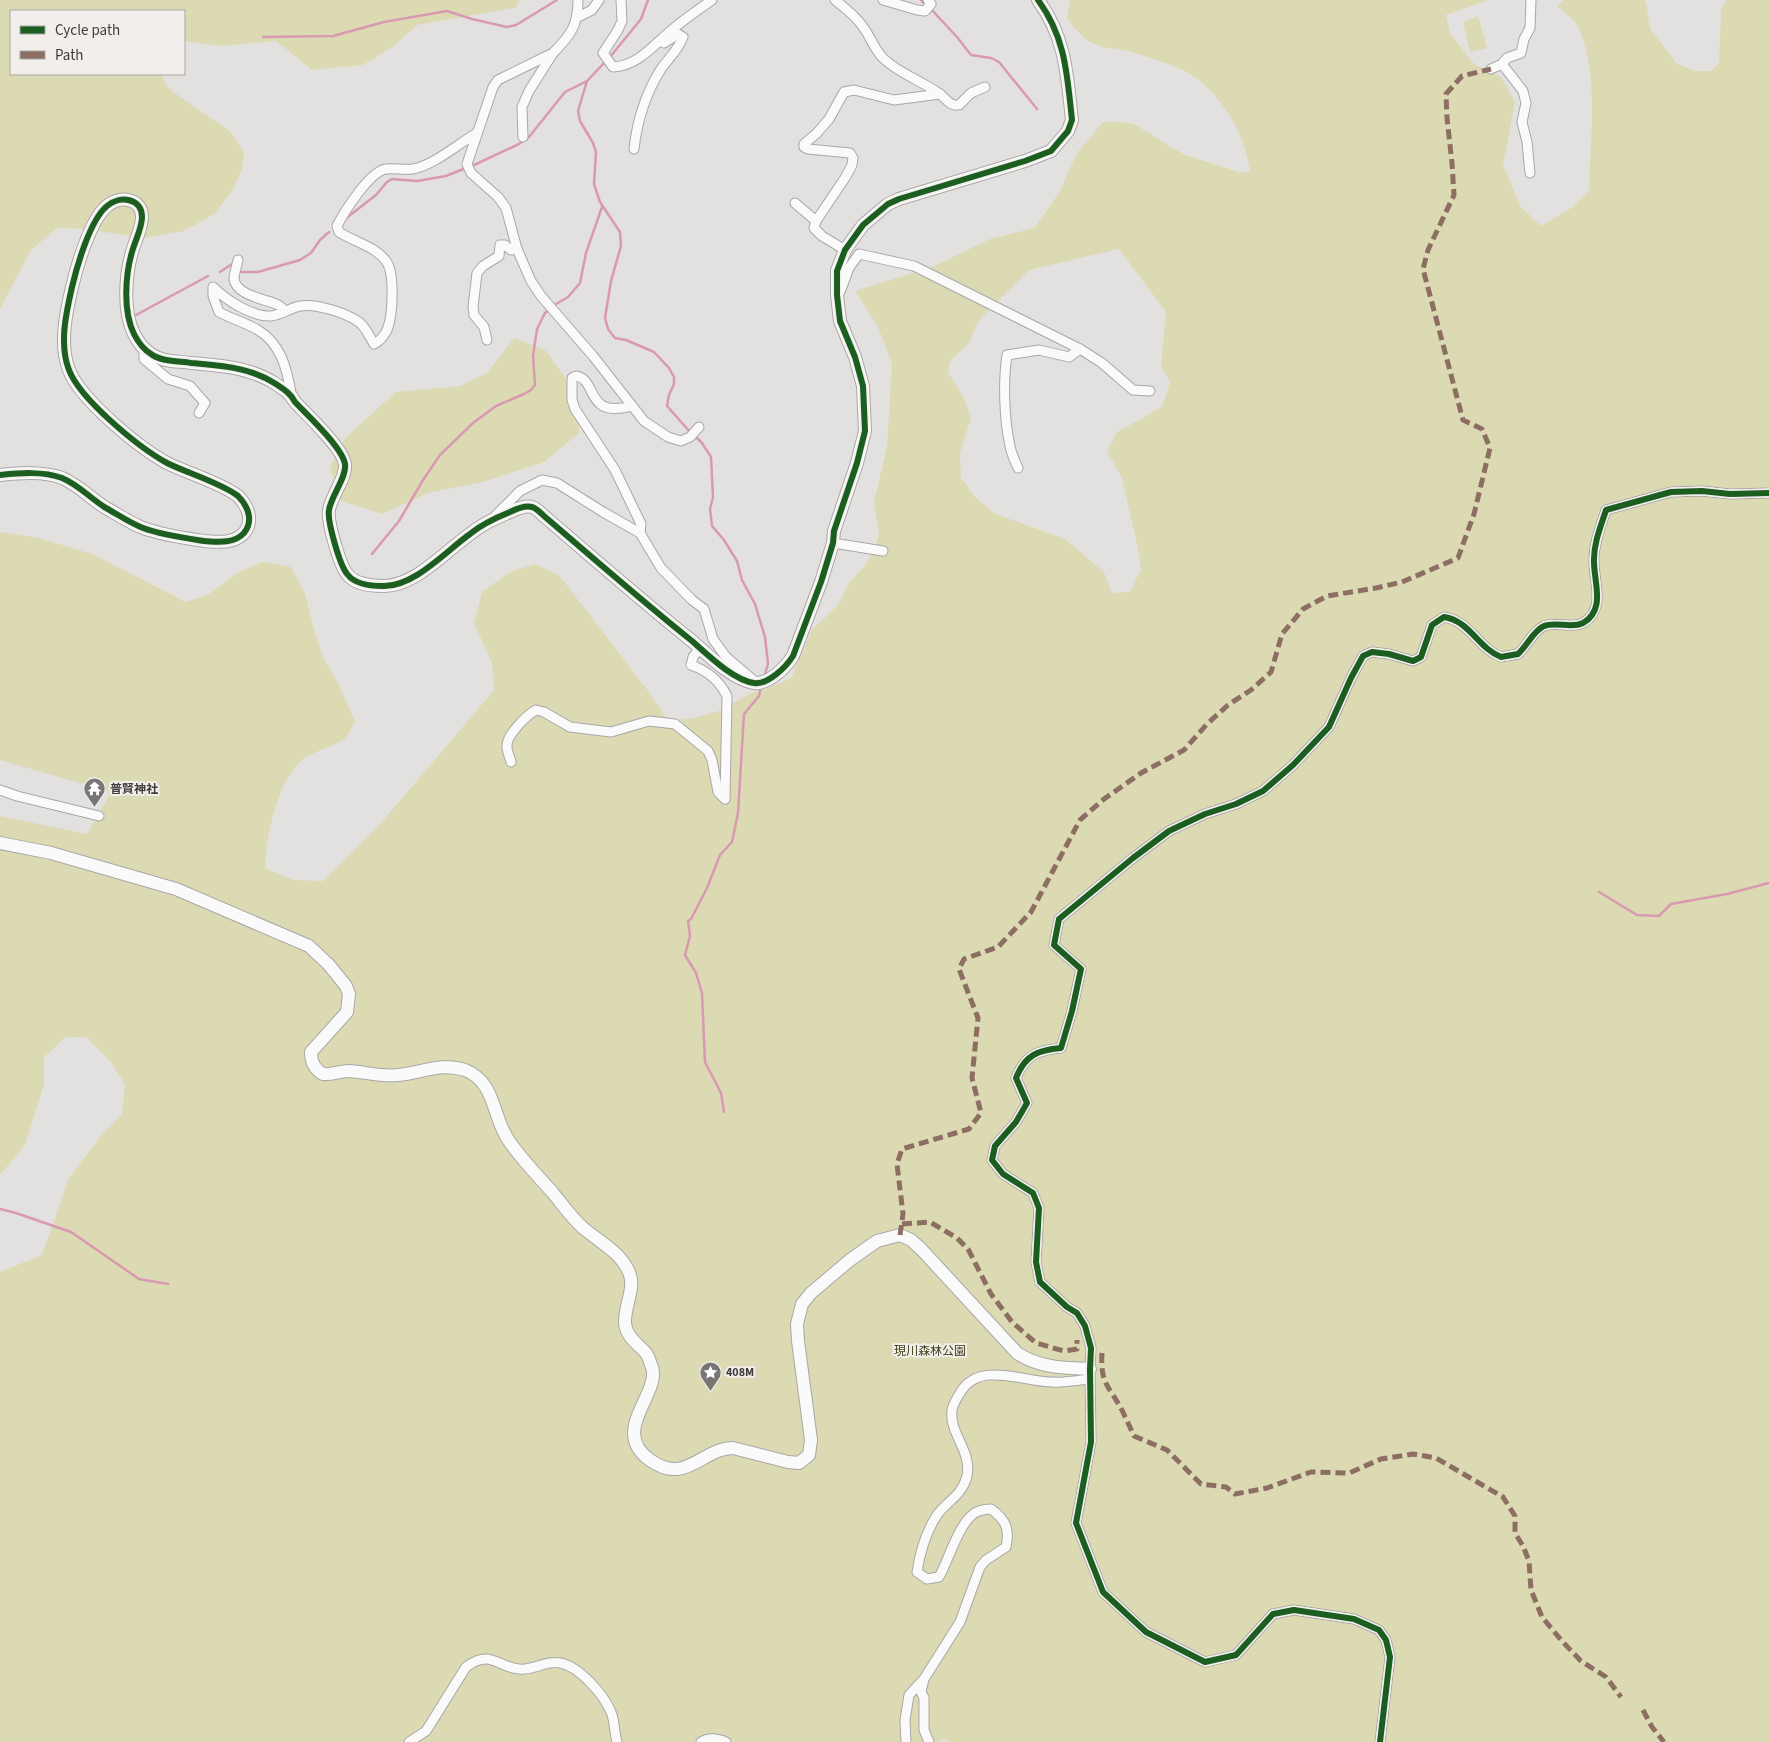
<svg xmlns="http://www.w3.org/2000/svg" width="1769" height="1742" font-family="'Source Sans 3','Noto Sans JP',sans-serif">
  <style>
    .green { fill: #dcdab3; fill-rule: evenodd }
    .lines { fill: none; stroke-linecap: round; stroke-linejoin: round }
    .stream { stroke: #d899b1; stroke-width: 2.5 }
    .street-casing { stroke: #a9a7a7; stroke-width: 11 }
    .secondary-casing { stroke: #a9a7a7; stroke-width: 14 }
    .street { stroke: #fbfafa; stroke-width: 9 }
    .secondary { stroke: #fbfafa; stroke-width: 12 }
    .quiet { stroke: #8d6e63; stroke-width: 5; stroke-dasharray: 10 5; stroke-linecap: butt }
    .cycleway-casing { stroke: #f1eeec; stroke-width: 9 }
    .cycleway { stroke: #1b5e20; stroke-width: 6 }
    .labels { text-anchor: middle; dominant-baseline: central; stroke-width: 4; stroke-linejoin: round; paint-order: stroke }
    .poi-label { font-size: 12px; font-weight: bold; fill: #3e3d3c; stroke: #f1eeec; text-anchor: start }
    .park-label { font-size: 12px; fill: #403e15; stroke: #f1eeec }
  </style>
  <rect width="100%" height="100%" fill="#e3e1e0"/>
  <g class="green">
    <polygon points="0,0 520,0 515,8 417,25 394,46 363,65 312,70 276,41 221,46 184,41 184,11 11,11 11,74 161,74 169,89 231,132 244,152 242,170 232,191 214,214 184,231 143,238 85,229 57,228 31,250 0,309"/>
    <path d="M1070,0H1488L1446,15L1450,33L1474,64L1501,77L1515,102L1503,165L1521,207L1541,226L1571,208L1589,191C1590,141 1600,69 1577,25C1573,18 1563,12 1557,6L1564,0H1644L1646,2L1650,29L1677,64L1695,71H1711L1719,63L1721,10L1727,0H1769V1742H949L945,1739L939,1742H0V1272L42,1255L69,1178L102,1134L122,1115L125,1084L110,1061L86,1037H66L44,1057V1084L25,1145L0,1175V816L87,834L111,792L0,760V532L39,538L92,554L186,602L209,594L237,573L263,562L291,567L305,593L312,623L323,657L339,684L355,722C352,727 349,734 345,738C336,746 317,750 307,757C278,774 266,837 265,868L293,880L323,881L381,823L494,690L492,663L474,623L482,592L510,572L535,564L559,575L652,696L668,721L694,718L719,711L749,694L766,689L791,678L812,630L838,605L850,581L863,568L873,552L879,534L874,502L887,447L892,364L878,327L855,291L932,267L990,239L1034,228L1059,193L1077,153L1103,122H1121L1134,124L1183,154L1238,172H1250C1245,132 1219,89 1183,70C1168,63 1144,56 1128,51C1118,48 1104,49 1094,44C1083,39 1074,28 1067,18ZM1119,249L1166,312L1161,367L1170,382L1162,407L1117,432L1107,451L1122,478L1138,548L1141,569L1130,592L1112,593L1104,572L1065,539L996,514L975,497L961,478L960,453L971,418L965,400L948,372L951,360L969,343L979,320L1029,270Z"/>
    <polygon points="1478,16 1487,48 1470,52 1463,22"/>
    <polygon points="514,338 545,350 578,395 579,433 544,462 483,482 428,493 382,514 341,501 330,467 345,438 396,392 460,386 487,373"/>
  </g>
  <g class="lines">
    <g class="stream">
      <polyline points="921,0 927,6"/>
      <polyline points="931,9 957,37 971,55 991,58 999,62 1037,109"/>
      <polyline points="263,37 333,36 384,22 447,11 472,19 507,27 516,25 557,0"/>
      <polyline points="610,57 641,19 648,0"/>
      <polyline points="606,61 587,81 578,111 580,121 593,143 596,152 594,184 600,202 620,232 621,246 611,281 605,318 608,329 615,338 626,340 654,352 669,368 674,377 674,384 669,395 667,406 691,433"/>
      <polyline points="472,166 519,144 529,137 565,92 587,81"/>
      <polyline points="345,219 376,195 387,182 392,179 417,181 446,176 466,168"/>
      <polyline points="220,272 232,264"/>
      <polyline points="239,272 258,272 300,260 311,253 320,240 329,232"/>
      <polyline points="136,315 208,276"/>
      <polyline points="695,436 702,443 711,457 713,497 710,509 712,526 724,540 737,561 742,580 755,604 765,637 768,664 765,674"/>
      <polyline points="372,554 399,521 423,480 440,455 473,423 496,406 524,394 531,390 535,385 533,356 537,329 545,313 556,304 568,297 580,283 586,253 602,207"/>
      <polyline points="1599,892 1637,915 1659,916 1671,904 1727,894 1769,883"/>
      <polyline points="724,1112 721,1093 705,1062 702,993 696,973 685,955 690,936 688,921 691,919 707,888 720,855 732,842 738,813 744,714 759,696 761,687"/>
      <polyline points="0,1209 16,1213 71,1232 139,1279 168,1284"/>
    </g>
    <defs>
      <g id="street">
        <path d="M578,0C578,25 571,35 553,53L498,80L493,87L467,164L471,173L498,197L506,208L517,249L531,281L541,296L593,356L644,421L668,437L681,441L690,437L699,427"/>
        <path d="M621,0L622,21L618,30L603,53L613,67C639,66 655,43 674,28C686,18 699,9 712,0"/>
        <path d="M835,0C845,8 856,16 863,27C871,37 874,50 884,59C900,74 922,81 940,94L894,100L854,90L844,92L829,119L817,133L804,144V147L808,149L850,153L853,158L852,165L845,178L816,221L814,228L822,236L845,250"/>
        <polyline points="883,0 917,10 925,11 931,4 928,0"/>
        <polyline points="578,17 592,10 599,0"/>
        <polyline points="1502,64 1523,91 1526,103 1522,122 1527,142 1530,173"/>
        <polyline points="1491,69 1502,64 1507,58 1521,53 1524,39 1530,28 1531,0"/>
        <path d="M940,94C946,99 951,107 959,105L971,93L985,87"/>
        <polyline points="523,137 522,107 529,91 553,53"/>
        <path d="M634,149C637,121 646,93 661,69C668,59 679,49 683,37L678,34L664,43"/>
        <polyline points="795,203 816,221"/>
        <path d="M238,260C237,266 234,273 234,279C236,295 264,299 276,304C280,305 282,308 285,311"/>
        <polyline points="840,292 849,268 859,254 914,266 1080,349 1102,363 1133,390 1150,391"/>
        <polyline points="487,340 484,327 474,315 473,307 477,273 483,266 499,256 500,245 505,245 511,250 517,249"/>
        <polyline points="144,348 144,359 168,379 190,386 205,403 199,413"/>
        <path d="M291,393C287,369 281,344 258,330C246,323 232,319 219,312L213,296V287C226,300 252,317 271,316C281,315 290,308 300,306C316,303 346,313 359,322C366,328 370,337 374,344C380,341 384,336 387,330C393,316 395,273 386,261C375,246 354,242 339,232L337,226C344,212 370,171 386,169C394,168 404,170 413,169C434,165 458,144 477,133"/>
        <path d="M632,406C584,419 598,379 576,376L572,378V400L575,409L615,470L641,524L640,533"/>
        <path d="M1018,468C1015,461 1011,453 1010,446C1004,419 1003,381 1007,355L1039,350L1069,357L1080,349"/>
        <polyline points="496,515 520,491 542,480 557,483 603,512 640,533 661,568 692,600 704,609 713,639 726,657 753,680"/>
        <polyline points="833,543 883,551"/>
        <path d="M700,648L693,657L691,665C708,671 719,680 727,696L725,799"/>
        <path d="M511,762C510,757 507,752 507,747C506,735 527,715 536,710L544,712L570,727L611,732L649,721L675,724L708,751L712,760L718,792L725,799"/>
        <polyline points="0,790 17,796 99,816"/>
        <path d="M409,1742L426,1731L466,1667C491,1649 497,1667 519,1669C533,1671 546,1660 560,1663C579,1666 604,1695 611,1712C615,1721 614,1732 617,1742"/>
        <path d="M701,1742C709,1737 717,1738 726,1742"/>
        <polyline points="906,1742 905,1720 909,1695 922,1681"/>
        <path d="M929,1742L924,1730V1698L921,1692L924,1679L960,1622L980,1567L986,1560L1006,1547C1010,1529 1006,1520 991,1509C987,1509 982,1510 979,1511C960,1517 949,1560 939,1577L927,1579L917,1572C920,1552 926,1532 937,1515C947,1501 962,1496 967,1476C972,1450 949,1434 952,1410C953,1404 957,1398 960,1393C979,1360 1023,1382 1052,1382C1065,1383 1078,1380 1090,1379"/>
        <path d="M1380,1742L1390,1657L1386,1640L1379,1630L1354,1619L1294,1610L1273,1614L1236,1655L1205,1662L1146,1632L1103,1592L1076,1523L1091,1442L1090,1369L1091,1348L1085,1326L1077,1313L1067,1307L1040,1282L1036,1262L1039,1208L1033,1193L1003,1174L992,1160L995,1146L1016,1122L1027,1103L1016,1078C1025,1055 1038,1050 1061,1048L1072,1011L1081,969L1054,945L1059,919L1133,858L1169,831L1205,814L1236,804L1263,791L1293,765L1329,727L1351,678L1363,656L1372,652L1389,654L1413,661L1421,657L1432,625L1444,617C1470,621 1478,648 1501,657L1518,654C1527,646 1533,631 1544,626C1556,621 1571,629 1583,623C1607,609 1593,581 1594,559C1594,542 1601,526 1606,510L1671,492L1702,491L1730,494L1769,493"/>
      </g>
      <g id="secondary">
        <path d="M0,475C20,473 43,471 62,478C79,485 91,499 106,508C117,514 130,523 143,528C162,535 184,538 204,541C218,542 234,544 244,533C254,521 248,506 238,496C221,483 187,473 167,463C138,447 80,399 69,370C59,344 66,313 72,287C77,266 90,220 107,206C120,195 142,198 142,217C142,228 135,241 132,252C125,276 123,312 134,334C138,342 143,349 151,354C162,362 178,361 191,363C222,366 250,367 276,384C285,390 290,393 295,402C307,415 342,447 345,464C347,477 331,496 329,510C327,521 340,567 348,575C355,584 372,586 383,586C414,587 446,551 470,534C482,524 495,518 510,512C516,509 525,505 532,507C536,508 541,513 544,516C593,558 642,601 692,641C708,655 733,680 754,683C768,685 786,667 793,656L821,582L833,543L834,531L857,463L865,431L863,386L855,357L840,321L837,295V271L845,250L863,225L888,204L899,199L1025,161L1051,151L1068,131L1072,120C1067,75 1066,38 1038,0"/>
        <path d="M0,843L51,853L176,889L309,946L329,965L346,986L349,994L347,1012L311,1052C311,1062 314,1069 323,1074C332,1075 340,1071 349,1071C365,1072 382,1077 398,1075C421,1073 442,1062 465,1070C496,1082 492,1117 509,1141C522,1160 538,1176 553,1193C562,1204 571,1217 582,1227C597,1240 617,1250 627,1268C638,1286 624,1304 625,1323C626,1337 638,1344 646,1353C649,1357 650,1363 652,1367C661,1394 609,1431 650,1460C686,1486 702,1448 733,1448L788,1462L799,1463L809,1455L811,1440L798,1341L797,1324L802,1304L811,1293L850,1260L877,1241L900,1235L911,1240L922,1250L1017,1353C1040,1368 1064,1368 1090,1369"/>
      </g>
    </defs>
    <use href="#street" class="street-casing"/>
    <use href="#secondary" class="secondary-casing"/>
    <use href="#street" class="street"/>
    <use href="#secondary" class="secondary"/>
    <g class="quiet">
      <polyline points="902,1224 930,1222 957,1238 968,1249 991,1294 1012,1322 1036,1343 1064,1351 1077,1349 1077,1340"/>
      <polyline points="900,1235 903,1214 897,1164 902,1149 969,1129 981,1113 972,1078 978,1018 959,969 964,959 998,947 1031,912 1080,820 1104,799 1141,773 1184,750 1207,724 1228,705 1251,690 1271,672 1282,634 1303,609 1327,596 1376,588 1402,582 1458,558 1474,514 1490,448 1482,429 1463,420 1423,269 1428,250 1454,195 1452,163 1447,118 1446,94 1462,76 1491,69"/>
      <path d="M1102,1353C1100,1384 1109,1386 1122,1410C1126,1419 1130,1427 1134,1436L1167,1450L1201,1484L1226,1487L1235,1494L1267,1488L1311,1472L1349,1473L1381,1459L1413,1454L1436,1458L1503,1497L1515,1516V1533L1523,1546L1529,1561L1531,1590L1542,1617L1561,1640L1581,1661L1606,1677L1621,1697"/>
      <polyline points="1643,1710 1652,1727 1664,1742"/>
    </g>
    <defs>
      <g id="cycleway">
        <path d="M0,475C20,473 43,471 62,478C79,485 91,499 106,508C117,514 130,523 143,528C162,535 184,538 204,541C218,542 234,544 244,533C254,521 248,506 238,496C221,483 187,473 167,463C138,447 80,399 69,370C59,344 66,313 72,287C77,266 90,220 107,206C120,195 142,198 142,217C142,228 135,241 132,252C125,276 123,312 134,334C138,342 143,349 151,354C162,362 178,361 191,363C222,366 250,367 276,384C285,390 290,393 295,402C307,415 342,447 345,464C347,477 331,496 329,510C327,521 340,567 348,575C355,584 372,586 383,586C414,587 446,551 470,534C482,524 495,518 510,512C516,509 525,505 532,507C536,508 541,513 544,516C593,558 642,601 692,641C708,655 733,680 754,683C768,685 786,667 793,656L821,582L833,543L834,531L857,463L865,431L863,386L855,357L840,321L837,295V271L845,250L863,225L888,204L899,199L1025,161L1051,151L1068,131L1072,120C1067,75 1066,38 1038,0"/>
        <path d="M1380,1742L1390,1657L1386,1640L1379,1630L1354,1619L1294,1610L1273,1614L1236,1655L1205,1662L1146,1632L1103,1592L1076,1523L1091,1442L1090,1369L1091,1348L1085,1326L1077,1313L1067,1307L1040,1282L1036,1262L1039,1208L1033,1193L1003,1174L992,1160L995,1146L1016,1122L1027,1103L1016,1078C1025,1055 1038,1050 1061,1048L1072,1011L1081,969L1054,945L1059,919L1133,858L1169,831L1205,814L1236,804L1263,791L1293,765L1329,727L1351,678L1363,656L1372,652L1389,654L1413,661L1421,657L1432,625L1444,617C1470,621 1478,648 1501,657L1518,654C1527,646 1533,631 1544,626C1556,621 1571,629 1583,623C1607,609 1593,581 1594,559C1594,542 1601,526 1606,510L1671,492L1702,491L1730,494L1769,493"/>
      </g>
    </defs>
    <use href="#cycleway" class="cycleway-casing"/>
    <use href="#cycleway" class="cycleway"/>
  </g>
  <defs>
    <symbol id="temple-pin" viewBox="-11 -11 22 30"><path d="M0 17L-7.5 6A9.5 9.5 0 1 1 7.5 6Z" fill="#787675" stroke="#f1eeec"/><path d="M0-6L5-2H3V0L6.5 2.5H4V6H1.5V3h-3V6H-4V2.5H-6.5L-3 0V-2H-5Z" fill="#fff"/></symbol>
    <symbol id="sight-pin" viewBox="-11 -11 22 30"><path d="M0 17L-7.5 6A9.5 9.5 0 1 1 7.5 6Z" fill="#787675" stroke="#f1eeec"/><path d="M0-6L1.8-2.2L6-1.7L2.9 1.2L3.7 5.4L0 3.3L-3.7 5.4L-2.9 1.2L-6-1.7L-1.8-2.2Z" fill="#fff"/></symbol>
  </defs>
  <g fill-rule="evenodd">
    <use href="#temple-pin" x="82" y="776" width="25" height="34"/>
    <use href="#sight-pin" x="698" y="1360" width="25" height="34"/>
  </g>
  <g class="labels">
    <g class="poi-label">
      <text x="110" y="789">普賢神社</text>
      <text x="726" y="1372">408M</text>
    </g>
    <g class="park-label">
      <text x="930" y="1351">現川森林公園</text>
    </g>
  </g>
  <rect x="10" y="10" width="175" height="65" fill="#f1eeec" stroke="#a9a7a6"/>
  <rect x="20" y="26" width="25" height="8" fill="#1b5e20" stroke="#a9a7a6"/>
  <text x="55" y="35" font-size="15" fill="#3e3d3c">Cycle path</text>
  <rect x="20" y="51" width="25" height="8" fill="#8d6e63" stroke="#a9a7a6"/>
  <text x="55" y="60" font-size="15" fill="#3e3d3c">Path</text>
</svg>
